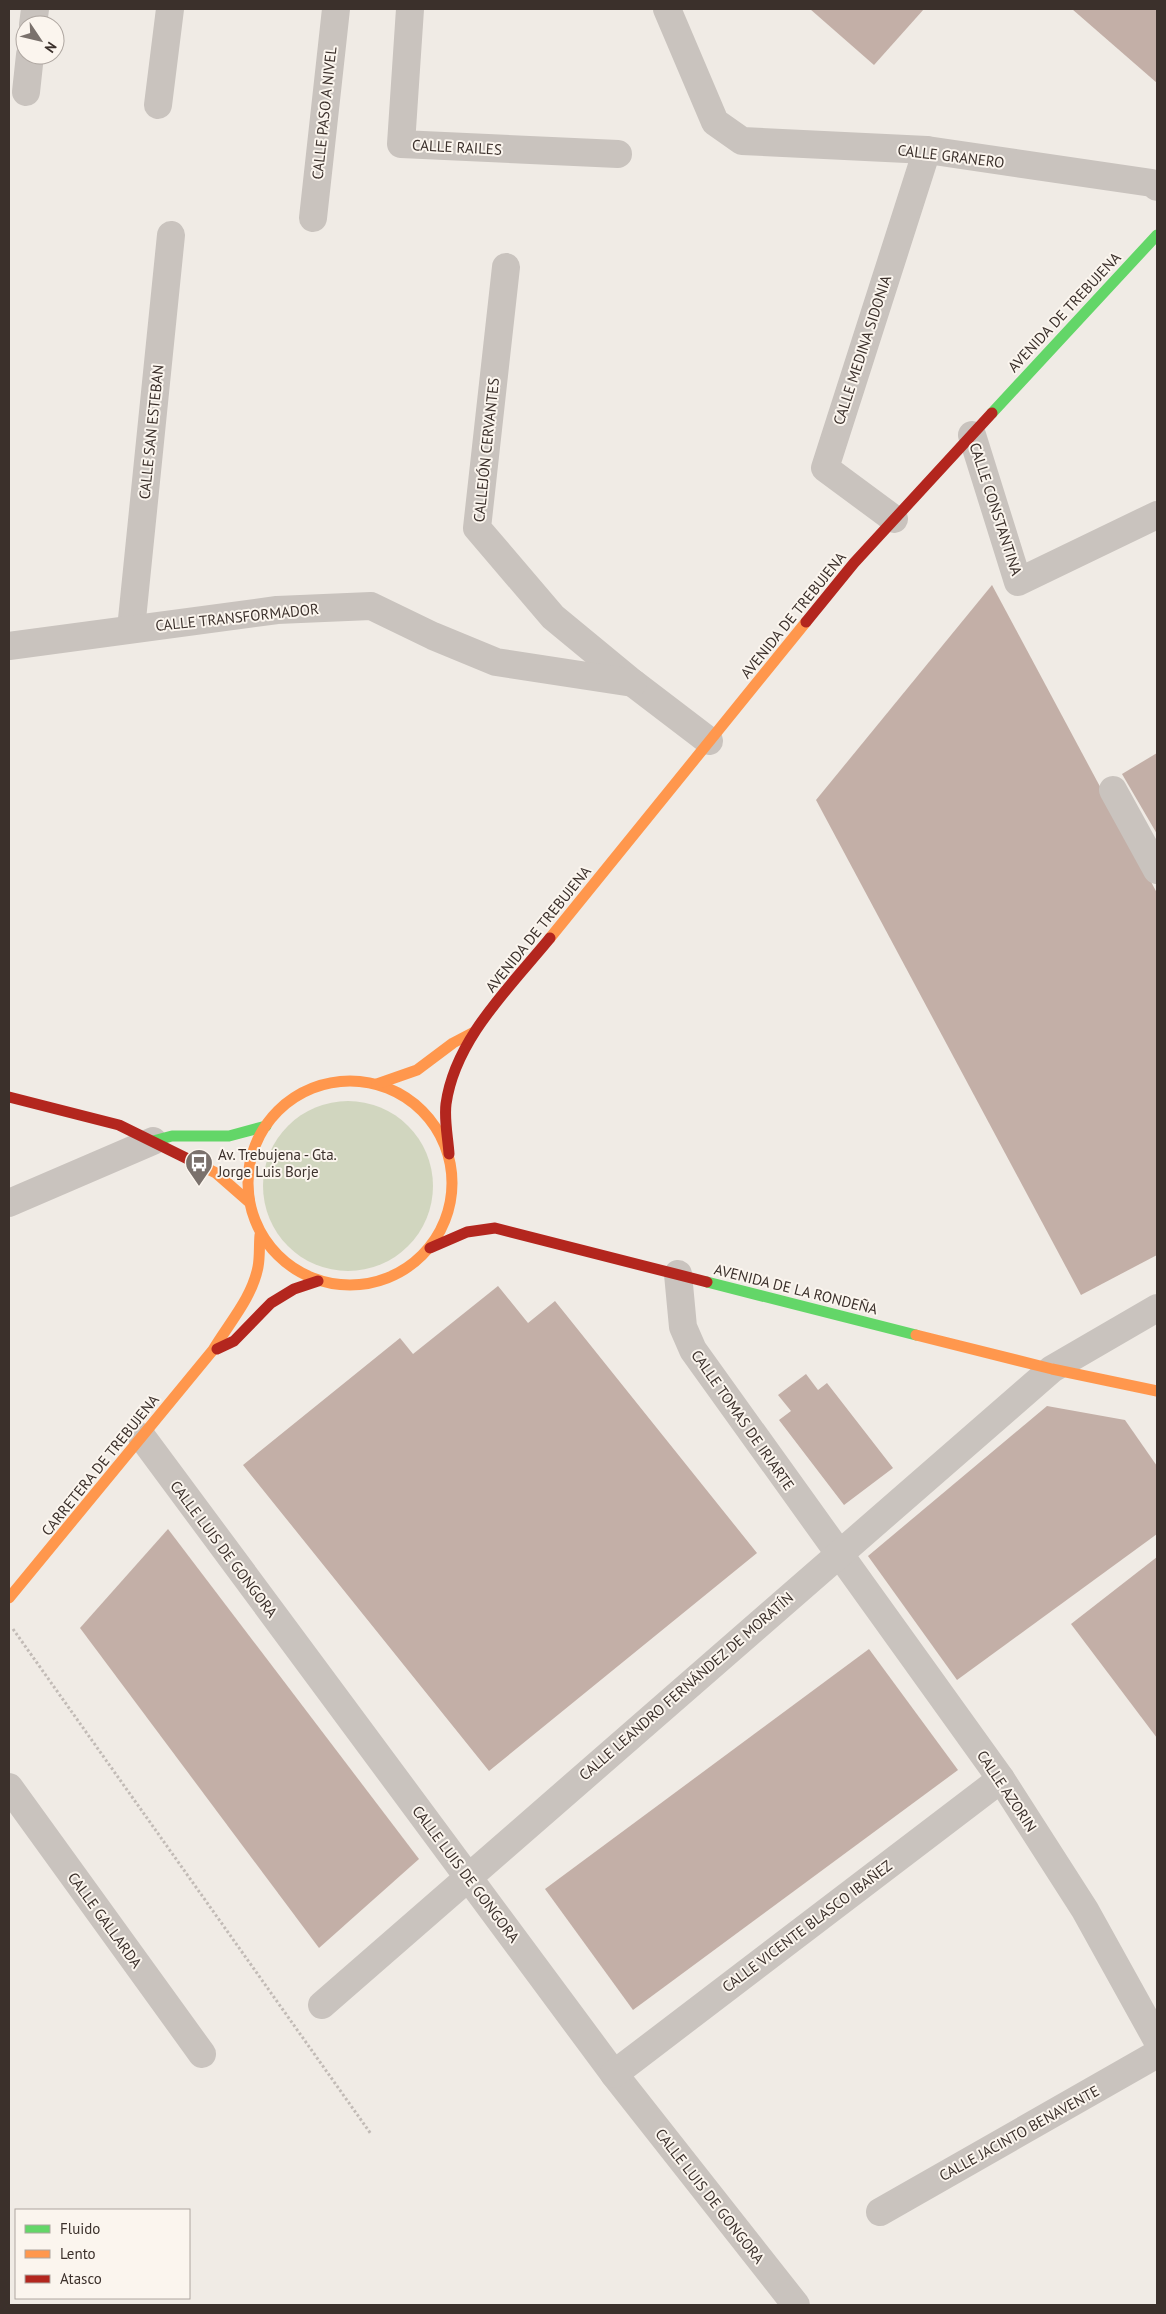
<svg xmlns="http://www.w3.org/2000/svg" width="1166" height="2314" font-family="'PT Sans',sans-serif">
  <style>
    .green { fill: #d1d6bf }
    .building { fill: #c3afa7 }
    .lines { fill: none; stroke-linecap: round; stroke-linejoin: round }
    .path { stroke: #c2bbb6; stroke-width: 3; stroke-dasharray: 2.5 2.5; stroke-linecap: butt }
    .street { stroke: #c9c3be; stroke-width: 28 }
    .fast { stroke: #63d668; stroke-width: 11 }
    .slow { stroke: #ff974d; stroke-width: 11 }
    .jam { stroke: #b3261e; stroke-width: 11 }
    .labels { text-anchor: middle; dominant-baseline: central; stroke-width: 4; stroke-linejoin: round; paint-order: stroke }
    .street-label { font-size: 15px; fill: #3b302b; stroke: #fbf5ee }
    .poi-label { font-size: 15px; fill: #3b302b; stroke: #fbf5ee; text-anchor: start }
  </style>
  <rect width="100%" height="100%" fill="#f0ebe5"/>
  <circle class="green" cx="348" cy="1186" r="85"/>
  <g class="building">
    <polygon points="810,9 924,9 874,65"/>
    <polygon points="1072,9 1157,9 1157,83"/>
    <polygon points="992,585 1157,893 1157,1255 1081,1295 816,800"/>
    <polygon points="1157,753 1157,834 1122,774"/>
    <polygon points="498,1286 528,1323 555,1301 757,1553 489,1771 243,1465 400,1338 413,1354"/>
    <polygon points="806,1374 818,1390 827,1383 893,1468 844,1505 779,1420 791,1411 778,1395"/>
    <polygon points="1047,1406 1125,1420 1157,1466 1157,1534 957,1680 868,1556"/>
    <polygon points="168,1529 419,1859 319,1948 80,1628"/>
    <polygon points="1157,1557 1157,1738 1071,1624"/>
    <polygon points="869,1649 958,1770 633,2010 545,1889"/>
  </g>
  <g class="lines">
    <polyline class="path" points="13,1629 371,2134"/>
    <g class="street">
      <polyline points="410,9 401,144 618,154"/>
      <polyline points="667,9 715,122 742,141 927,150 1152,183 1157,187"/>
      <polyline points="33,25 35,9"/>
      <polyline points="26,92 30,55"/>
      <polyline points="158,105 170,9"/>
      <polyline points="313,218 336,9"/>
      <polyline points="506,267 477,528 553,617 633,683 709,741"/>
      <polyline points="972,435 1018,582 1157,515"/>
      <polyline points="894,519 825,468 927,150"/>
      <polyline points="131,629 171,235"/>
      <polyline points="9,646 277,610 371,606 433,636 496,662 633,683"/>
      <polyline points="1113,790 1157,870"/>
      <polyline points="9,1203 153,1141"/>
      <polyline points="678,1274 683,1327 693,1350 1001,1779 1085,1910 1157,2040"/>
      <polyline points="142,1437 614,2074 796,2305"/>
      <polyline points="9,1787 202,2054"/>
      <polyline points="322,2005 1052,1369 1157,1308"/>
      <polyline points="614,2074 1001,1779"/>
      <polyline points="880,2212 1157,2054"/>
    </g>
    <g class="fast">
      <polyline points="992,413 1157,235"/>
      <polyline points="153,1141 172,1136 229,1136 266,1126"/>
      <polyline points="707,1282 916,1335"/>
    </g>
    <g class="slow">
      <polyline points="550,938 806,622"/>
      <circle cx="350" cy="1183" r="102"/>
      <polyline points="377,1084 417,1070 453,1043 474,1032"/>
      <polyline points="194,1162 216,1173 248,1201"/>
      <polyline points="916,1335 1052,1369 1157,1391"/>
      <path d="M9,1598L213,1350C229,1323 252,1298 258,1267C260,1257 259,1245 260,1235"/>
    </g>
    <g class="jam">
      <polyline points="806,622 854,563 992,413"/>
      <polyline points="9,1097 119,1125 194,1162"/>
      <path d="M449,1154C448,1138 444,1120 446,1104C455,1039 510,987 550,938"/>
      <polyline points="430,1248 467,1232 495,1228 707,1282"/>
      <polyline points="217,1349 234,1341 271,1303 294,1289 318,1281"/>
    </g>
  </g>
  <defs>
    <symbol id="bus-pin" viewBox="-11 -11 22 30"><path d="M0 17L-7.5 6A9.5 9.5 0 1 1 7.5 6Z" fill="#7a716c" stroke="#fbf5ee"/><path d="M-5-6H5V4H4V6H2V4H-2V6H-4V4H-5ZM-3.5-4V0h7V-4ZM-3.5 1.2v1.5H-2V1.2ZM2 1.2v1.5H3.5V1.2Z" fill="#fff"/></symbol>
  </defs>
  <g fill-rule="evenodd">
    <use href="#bus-pin" x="183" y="1147" width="32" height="43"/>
  </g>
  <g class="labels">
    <g class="street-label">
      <text transform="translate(324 113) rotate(-84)">CALLE PASO A NIVEL</text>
      <text transform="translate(457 147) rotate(3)">CALLE RAILES</text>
      <text transform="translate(951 156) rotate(7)">CALLE GRANERO</text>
      <text transform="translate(1064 312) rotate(-47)">AVENIDA DE TREBUJENA</text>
      <text transform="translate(862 350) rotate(-72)">CALLE MEDINA SIDONIA</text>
      <text transform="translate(151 432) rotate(-84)">CALLE SAN ESTEBAN</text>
      <text transform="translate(486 450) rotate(-84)">CALLEJÓN CERVANTES</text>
      <text transform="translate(996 509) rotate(72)">CALLE CONSTANTINA</text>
      <text transform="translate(793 615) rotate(-51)">AVENIDA DE TREBUJENA</text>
      <text transform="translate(237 617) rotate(-6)">CALLE TRANSFORMADOR</text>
      <text transform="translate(538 929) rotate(-51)">AVENIDA DE TREBUJENA</text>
      <text transform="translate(796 1289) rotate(14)">AVENIDA DE LA RONDEÑA</text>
      <text transform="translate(743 1420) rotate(55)">CALLE TOMAS DE IRIARTE</text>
      <text transform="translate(100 1465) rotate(-51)">CARRETERA DE TREBUJENA</text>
      <text transform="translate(224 1549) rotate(53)">CALLE LUIS DE GONGORA</text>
      <text transform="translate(686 1686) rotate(-41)">CALLE LEANDRO FERNÁNDEZ DE MORATÍN</text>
      <text transform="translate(1007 1791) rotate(56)">CALLE AZORIN</text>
      <text transform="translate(466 1874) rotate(53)">CALLE LUIS DE GONGORA</text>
      <text transform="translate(105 1920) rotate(54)">CALLE GALLARDA</text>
      <text transform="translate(807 1926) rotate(-37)">CALLE VICENTE BLASCO IBAÑEZ</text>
      <text transform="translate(1019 2133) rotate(-29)">CALLE JACINTO BENAVENTE</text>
      <text transform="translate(710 2196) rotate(52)">CALLE LUIS DE GONGORA</text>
    </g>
    <g class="poi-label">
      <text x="218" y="1154">Av. Trebujena - Gta.<tspan x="218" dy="17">Jorge Luis Borje</tspan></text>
    </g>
  </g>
  <rect width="1166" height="2314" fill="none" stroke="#3b302b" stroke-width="20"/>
  <rect x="15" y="2209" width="175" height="90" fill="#fbf5ee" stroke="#aea6a0"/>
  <rect x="25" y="2225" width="25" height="8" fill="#63d668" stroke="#aea6a0"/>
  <text x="60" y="2234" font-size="15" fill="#3b302b">Fluido</text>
  <rect x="25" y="2250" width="25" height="8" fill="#ff974d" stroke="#aea6a0"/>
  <text x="60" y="2259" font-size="15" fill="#3b302b">Lento</text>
  <rect x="25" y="2275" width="25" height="8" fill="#b3261e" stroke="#aea6a0"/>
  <text x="60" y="2284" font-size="15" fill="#3b302b">Atasco</text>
  <g transform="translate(40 40) rotate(125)"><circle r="24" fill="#fbf5ee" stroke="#aea6a0"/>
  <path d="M0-4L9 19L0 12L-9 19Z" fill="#7a716c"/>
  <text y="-8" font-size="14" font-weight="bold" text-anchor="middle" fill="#3b302b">N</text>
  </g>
</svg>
